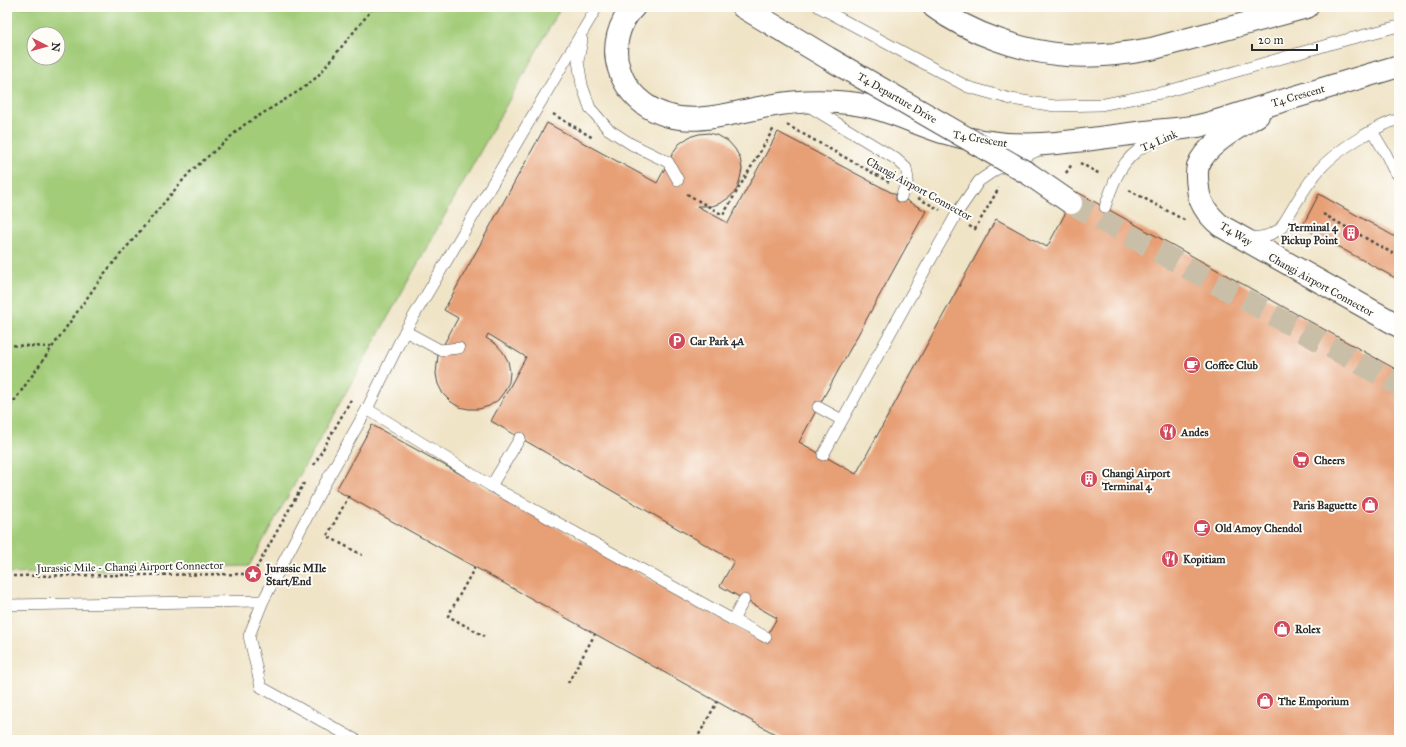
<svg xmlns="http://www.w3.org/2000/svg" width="1406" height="747" font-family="'IM FELL Great Primer',serif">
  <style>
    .grass { fill: #a2cc78; stroke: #667c52; fill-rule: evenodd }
    .building { fill: #e79f75 }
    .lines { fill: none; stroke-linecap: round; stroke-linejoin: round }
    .secondary-tunnel { stroke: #c9bfa8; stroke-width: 22; stroke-dasharray: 22 11; stroke-linecap: butt }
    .lane-casing { stroke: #494742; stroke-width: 12 }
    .secondary-casing { stroke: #494742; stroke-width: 24 }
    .highway-casing { stroke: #494742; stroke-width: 24 }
    .path { stroke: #494742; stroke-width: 2.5; stroke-dasharray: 3 3; stroke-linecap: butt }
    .lane { stroke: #fff; stroke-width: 11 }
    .secondary { stroke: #fff; stroke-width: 22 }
    .highway { stroke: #fff; stroke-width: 22 }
    .secondary-bridge-casing { stroke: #494742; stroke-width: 24; stroke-linecap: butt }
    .path-bridge { stroke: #494742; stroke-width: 2.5; stroke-dasharray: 3 3; stroke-linecap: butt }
    .secondary-bridge { stroke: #fff; stroke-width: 22 }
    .labels { text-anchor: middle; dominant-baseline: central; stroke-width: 4; stroke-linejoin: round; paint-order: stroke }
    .street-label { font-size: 11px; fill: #2b2b2b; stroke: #fdfcf7 }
    .poi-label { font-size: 11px; font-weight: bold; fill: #2b2b2b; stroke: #fdfcf7; text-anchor: start }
  </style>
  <rect width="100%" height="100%" fill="#fdfcf7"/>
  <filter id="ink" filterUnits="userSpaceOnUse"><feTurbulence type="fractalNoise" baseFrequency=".025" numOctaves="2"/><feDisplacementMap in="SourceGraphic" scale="8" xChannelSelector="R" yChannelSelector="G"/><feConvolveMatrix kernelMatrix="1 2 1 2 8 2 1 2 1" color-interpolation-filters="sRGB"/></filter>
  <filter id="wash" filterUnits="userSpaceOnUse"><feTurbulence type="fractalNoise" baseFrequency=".012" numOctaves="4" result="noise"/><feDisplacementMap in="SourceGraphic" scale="16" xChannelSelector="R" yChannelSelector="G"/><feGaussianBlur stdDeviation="0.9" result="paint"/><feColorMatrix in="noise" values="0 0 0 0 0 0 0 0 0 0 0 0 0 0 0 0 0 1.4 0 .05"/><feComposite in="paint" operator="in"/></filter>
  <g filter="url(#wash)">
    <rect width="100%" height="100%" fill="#f0e4c7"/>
    <path class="grass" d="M7,7H561L249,566L7,573ZM34,34H58V58H34Z"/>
    <g id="blocks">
      <g class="building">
        <polygon points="547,123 657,183 674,151 679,144 689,137 699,134 709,133 719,136 728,141 735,149 740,158 742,169 740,179 737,189 730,197 721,203 712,206 697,206 728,223 778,132 926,211 799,442 856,474 996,219 1047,247 1077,192 1399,371 1399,740 786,740 336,490 372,425 763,642 766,637 777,618 720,586 734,561 491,421 526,357 488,334 486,338 496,344 503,352 508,361 510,372 509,382 504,392 498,400 489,406 479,409 469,409 459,407 450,401 443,394 438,384 436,374 438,355 458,318 444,310"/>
        <polygon points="1319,194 1399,239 1399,280 1302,227"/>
      </g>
    </g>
  </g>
  <g filter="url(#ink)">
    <use href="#blocks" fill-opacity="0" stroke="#494742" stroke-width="1"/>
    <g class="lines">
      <polyline class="secondary-tunnel" points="1071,203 1399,385"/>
      <defs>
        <g id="lane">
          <polyline points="597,7 405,331 367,409 491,486 733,620 766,637"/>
          <polyline points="819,7 968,87 1011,99 1055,106 1100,105 1165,92 1334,43 1399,26"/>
          <polyline points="582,40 578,61 582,85 590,108 608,129 631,144 668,162 678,180"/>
          <polyline points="807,105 896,159 906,168 908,179 901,197"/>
          <polyline points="1372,131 1386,154 1393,169 1399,176"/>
          <path d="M1105,207C1112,186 1119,165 1137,151C1145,144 1156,141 1165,138"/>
          <path d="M1248,237C1261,238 1270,236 1280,229C1293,209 1304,187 1319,170C1335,151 1376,126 1399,119"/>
          <polyline points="405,331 440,350 459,348"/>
          <polyline points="818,407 842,420"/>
          <polyline points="823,455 927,266 959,210 979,181 995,170 1041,149"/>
          <polyline points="491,486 520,438"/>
          <polyline points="7,605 263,601"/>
          <polyline points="733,620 744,600"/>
          <polyline points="356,740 261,687 249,636 263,601 319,494 367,409"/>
        </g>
        <g id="secondary">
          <path d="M634,7C618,23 612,48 619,69C624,84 631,94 644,104C683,132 727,113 769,106C795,101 822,100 849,103C881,106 911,122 942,132C979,143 1018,147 1057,143C1086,140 1116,136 1145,132C1163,130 1181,129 1198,126C1220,121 1241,113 1262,107C1308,93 1353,80 1399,66"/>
          <polyline points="743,7 828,58"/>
          <path d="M1258,115C1239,127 1205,145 1198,166C1196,173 1197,181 1198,188C1199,204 1209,216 1221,226L1399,326"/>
        </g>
        <path id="highway" d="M934,7C969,33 1023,52 1067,55C1095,57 1124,54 1151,49L1307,7"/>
      </defs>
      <use href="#lane" class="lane-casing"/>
      <use href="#secondary" class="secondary-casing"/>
      <use href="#highway" class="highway-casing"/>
      <g class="path">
        <polyline points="553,114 593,138"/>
        <polyline points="787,125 889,182"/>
        <polyline points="1080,163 1100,174"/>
        <polyline points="1066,173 1072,164"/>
        <polyline points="1129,190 1186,221"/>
        <polyline points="687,194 723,215 774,128"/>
        <polyline points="918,198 940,210"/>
        <polyline points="1323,214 1399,257"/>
        <polyline points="969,226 975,229 999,188"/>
        <polyline points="7,345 51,347"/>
        <polyline points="7,411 104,274 189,173 244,125 302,89 317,77 374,7"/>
        <polyline points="314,465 352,398"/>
        <polyline points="7,576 253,574 304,483"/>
      </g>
      <use href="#lane" class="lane"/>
      <use href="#secondary" class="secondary"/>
      <use href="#highway" class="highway"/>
      <defs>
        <polyline id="secondary-bridge" points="828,58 1029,174 1071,203"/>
      </defs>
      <use href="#secondary-bridge" class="secondary-bridge-casing"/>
      <g class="path-bridge">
        <polyline points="349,496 327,536 362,555"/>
        <polyline points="475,567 448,616 484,636"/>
        <polyline points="568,683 595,634"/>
        <polyline points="696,740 717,702"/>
      </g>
      <use href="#secondary-bridge" class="secondary-bridge"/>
    </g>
  </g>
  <defs>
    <symbol id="building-disc" viewBox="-11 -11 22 22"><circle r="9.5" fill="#d1495b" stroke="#fdfcf7"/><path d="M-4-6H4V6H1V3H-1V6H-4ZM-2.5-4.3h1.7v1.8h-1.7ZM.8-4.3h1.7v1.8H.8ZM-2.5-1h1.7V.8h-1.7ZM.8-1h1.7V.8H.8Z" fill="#fff"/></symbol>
    <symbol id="parking-disc" viewBox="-11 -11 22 22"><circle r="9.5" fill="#d1495b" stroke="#fdfcf7"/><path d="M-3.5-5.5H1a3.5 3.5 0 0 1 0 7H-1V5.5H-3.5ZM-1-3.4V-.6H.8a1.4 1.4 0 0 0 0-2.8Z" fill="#fff"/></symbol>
    <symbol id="cafe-disc" viewBox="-11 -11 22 22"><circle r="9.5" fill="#d1495b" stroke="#fdfcf7"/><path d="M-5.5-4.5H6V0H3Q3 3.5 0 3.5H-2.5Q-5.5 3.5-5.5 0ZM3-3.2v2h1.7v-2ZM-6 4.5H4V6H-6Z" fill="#fff"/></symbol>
    <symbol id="restaurant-disc" viewBox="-11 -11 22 22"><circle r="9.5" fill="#d1495b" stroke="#fdfcf7"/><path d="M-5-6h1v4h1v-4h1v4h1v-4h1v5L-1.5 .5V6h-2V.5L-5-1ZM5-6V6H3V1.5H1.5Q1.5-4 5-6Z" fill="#fff"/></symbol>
    <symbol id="supermarket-disc" viewBox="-11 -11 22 22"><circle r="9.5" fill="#d1495b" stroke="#fdfcf7"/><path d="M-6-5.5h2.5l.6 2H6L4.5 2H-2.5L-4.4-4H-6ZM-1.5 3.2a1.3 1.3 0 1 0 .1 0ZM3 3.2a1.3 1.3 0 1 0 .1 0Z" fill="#fff"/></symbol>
    <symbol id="shop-disc" viewBox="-11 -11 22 22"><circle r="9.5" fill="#d1495b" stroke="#fdfcf7"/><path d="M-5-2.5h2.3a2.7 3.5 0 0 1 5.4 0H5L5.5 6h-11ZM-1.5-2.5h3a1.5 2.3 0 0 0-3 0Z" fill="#fff"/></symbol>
    <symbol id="sight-disc" viewBox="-11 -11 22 22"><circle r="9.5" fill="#d1495b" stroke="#fdfcf7"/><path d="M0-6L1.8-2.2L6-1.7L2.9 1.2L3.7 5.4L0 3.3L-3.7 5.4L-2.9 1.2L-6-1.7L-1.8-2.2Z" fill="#fff"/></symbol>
  </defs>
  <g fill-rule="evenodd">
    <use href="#building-disc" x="1341" y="223" width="20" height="20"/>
    <use href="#parking-disc" x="667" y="331" width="20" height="20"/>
    <use href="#cafe-disc" x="1182" y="355" width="20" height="20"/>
    <use href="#restaurant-disc" x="1158" y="422" width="20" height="20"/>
    <use href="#supermarket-disc" x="1291" y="450" width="20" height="20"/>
    <use href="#building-disc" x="1079" y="469" width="20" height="20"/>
    <use href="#shop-disc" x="1360" y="495" width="20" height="20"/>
    <use href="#cafe-disc" x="1192" y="518" width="20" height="20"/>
    <use href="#restaurant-disc" x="1160" y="549" width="20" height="20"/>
    <use href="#sight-disc" x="243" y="564" width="20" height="20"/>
    <use href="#shop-disc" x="1272" y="619" width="20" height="20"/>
    <use href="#shop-disc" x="1255" y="691" width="20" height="20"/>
  </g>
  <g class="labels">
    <g class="street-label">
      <text transform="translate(1298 96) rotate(-16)">T4 Crescent</text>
      <text transform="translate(897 98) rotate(30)">T4 Departure Drive</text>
      <text transform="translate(980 139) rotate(10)">T4 Crescent</text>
      <text transform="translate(1159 141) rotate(-23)">T4 Link</text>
      <text transform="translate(919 189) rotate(29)">Changi Airport Connector</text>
      <text transform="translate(1236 234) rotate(31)">T4 Way</text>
      <text transform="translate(1321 285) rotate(29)">Changi Airport Connector</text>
      <text transform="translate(130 567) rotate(-1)">Jurassic Mile - Changi Airport Connector</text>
    </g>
    <g class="poi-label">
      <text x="1338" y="227" text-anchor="end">Terminal 4<tspan x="1338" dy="13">Pickup Point</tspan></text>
      <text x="690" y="341">Car Park 4A</text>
      <text x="1205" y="365">Coffee Club</text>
      <text x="1181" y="432">Andes</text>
      <text x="1314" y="460">Cheers</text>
      <text x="1102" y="473">Changi Airport<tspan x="1102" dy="13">Terminal 4</tspan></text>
      <text x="1357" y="505" text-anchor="end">Paris Baguette</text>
      <text x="1215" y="528">Old Amoy Chendol</text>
      <text x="1183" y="559">Kopitiam</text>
      <text x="266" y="568">Jurassic MIle<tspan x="266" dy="13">Start/End</tspan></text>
      <text x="1295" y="629">Rolex</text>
      <text x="1278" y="701">The Emporium</text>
    </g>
  </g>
  <rect width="1406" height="747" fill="none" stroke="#fdfcf7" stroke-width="24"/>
  <g transform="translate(46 46) rotate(96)"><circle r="19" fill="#fdfcf7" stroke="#a9a8a5"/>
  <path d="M0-3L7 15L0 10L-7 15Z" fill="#d1495b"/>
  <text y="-6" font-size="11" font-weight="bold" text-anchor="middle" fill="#2b2b2b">N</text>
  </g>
  <path d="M1252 44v6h65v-6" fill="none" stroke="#2b2b2b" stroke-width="2"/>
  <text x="1258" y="44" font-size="12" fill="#2b2b2b" stroke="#fdfcf7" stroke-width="3" paint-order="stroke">20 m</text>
</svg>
